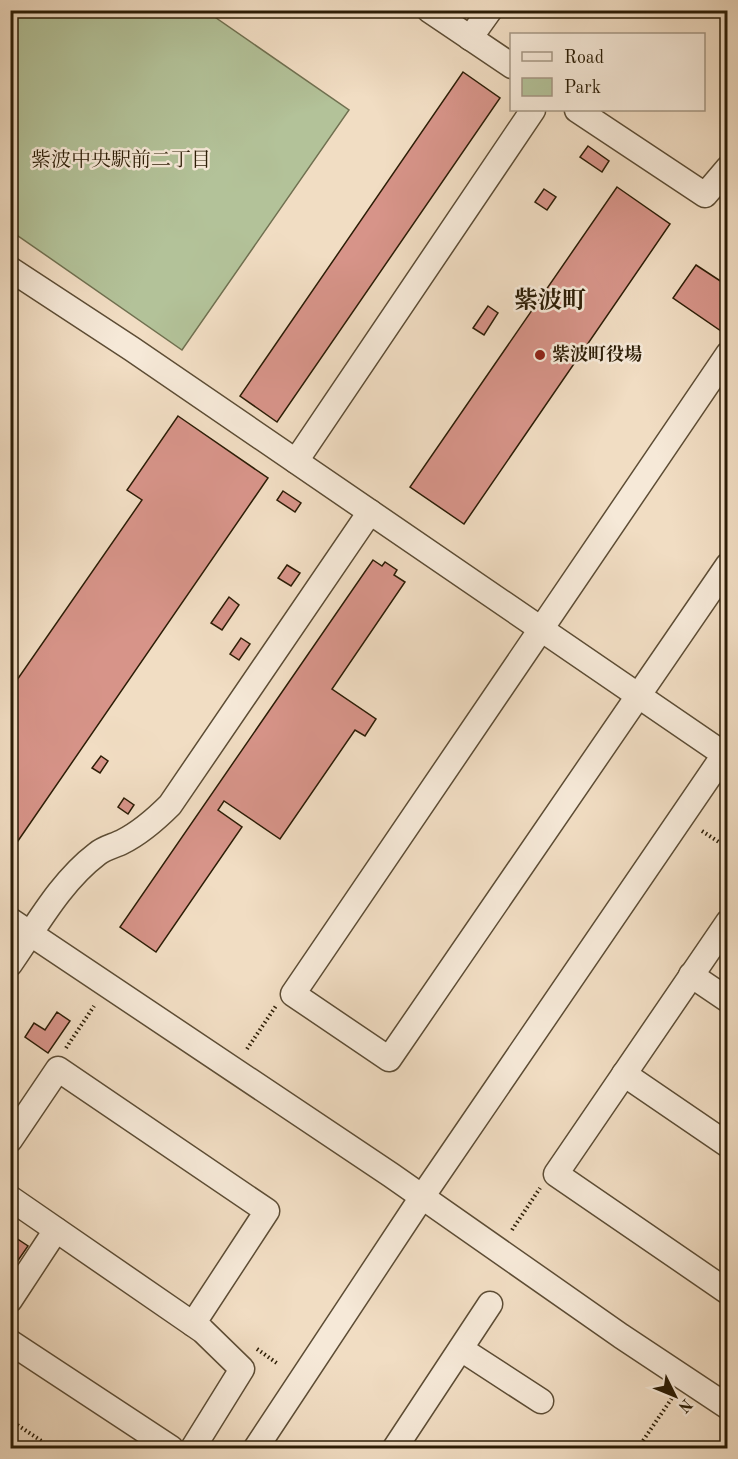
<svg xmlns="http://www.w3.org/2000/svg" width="738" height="1459" font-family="'Old Standard TT','Noto Serif JP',serif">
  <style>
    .green { fill: #b3c299; stroke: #707050; stroke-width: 1.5 }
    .building { fill: #d79489; stroke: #2c1d06; stroke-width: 1.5 }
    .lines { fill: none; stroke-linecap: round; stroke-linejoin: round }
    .minor-casing { stroke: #5d4d35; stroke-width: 27 }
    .path { stroke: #2c1d06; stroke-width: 4; stroke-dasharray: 1.5 3; stroke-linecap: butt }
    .minor { stroke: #f6e9d8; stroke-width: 24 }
    .poi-dot { fill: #8f2418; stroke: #f6e9d8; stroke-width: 2 }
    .labels { text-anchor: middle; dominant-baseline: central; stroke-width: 5; stroke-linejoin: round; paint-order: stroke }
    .poi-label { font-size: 18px; font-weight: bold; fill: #2c1d06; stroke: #f6e9d8; text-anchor: start }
    .neighbourhood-label { font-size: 20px; fill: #2c1d06; stroke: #f6e9d8 }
    .district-label { font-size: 24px; font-weight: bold; fill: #2c1d06; stroke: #f6e9d8 }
  </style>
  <rect width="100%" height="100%" fill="#f1ddc3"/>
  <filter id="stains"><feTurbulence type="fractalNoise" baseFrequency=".00333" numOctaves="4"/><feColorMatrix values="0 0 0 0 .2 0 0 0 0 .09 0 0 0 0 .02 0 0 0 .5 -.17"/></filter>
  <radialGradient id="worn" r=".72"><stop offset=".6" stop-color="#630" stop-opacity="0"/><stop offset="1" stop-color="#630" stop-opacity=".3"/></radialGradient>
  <polygon class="green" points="11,10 206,11 349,110 182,350 11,231"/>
  <g class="building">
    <polygon points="463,72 500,98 277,422 240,396"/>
    <polygon points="588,146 609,161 602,172 580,157"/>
    <polygon points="617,187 670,224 464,524 410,487"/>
    <polygon points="544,189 556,197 547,210 535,202"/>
    <polygon points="696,265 728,286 728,322 721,331 673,298"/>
    <polygon points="488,306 498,313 484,335 473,328"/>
    <polygon points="178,416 268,478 11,851 10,690 142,500 127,490"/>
    <polygon points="283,491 301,503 295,512 277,500"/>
    <polygon points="373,560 382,566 385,562 397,570 394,575 405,582 332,689 376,719 365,736 355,730 280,839 224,801 218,810 242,827 156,952 120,927"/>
    <polygon points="287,565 300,573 291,586 278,578"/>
    <polygon points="229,597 239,605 222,630 211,623"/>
    <polygon points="241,638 250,644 239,660 230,654"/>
    <polygon points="101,756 108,761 100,773 92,768"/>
    <polygon points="124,798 134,805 128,814 118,807"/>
    <polygon points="57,1012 70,1021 48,1053 25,1037 34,1023 45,1030"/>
    <polygon points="10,1234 28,1246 10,1272"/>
  </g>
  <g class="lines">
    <defs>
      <g id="minor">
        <polyline points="429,10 512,66"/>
        <polyline points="470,38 490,10"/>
        <polyline points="577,110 705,195 728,168"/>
        <polyline points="10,269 132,349 728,757"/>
        <polyline points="728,354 293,994 389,1059 728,565"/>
        <polyline points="296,461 533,110"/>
        <polyline points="10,920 391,1175 621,1336 728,1407"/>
        <polyline points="728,922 556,1174 728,1292"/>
        <path d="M10,964C36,927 60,882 97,854C104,848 114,846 122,842C140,833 155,820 170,805L370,512"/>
        <polyline points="691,975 728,1000"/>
        <polyline points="624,1074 728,1145"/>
        <polyline points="10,1140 58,1069 267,1211 193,1324"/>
        <polyline points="10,1198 203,1331 242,1369 193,1448"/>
        <polyline points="10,1300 56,1230"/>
        <polyline points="10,1342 171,1448"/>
        <polyline points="461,1349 541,1401"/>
        <polyline points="256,1448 422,1197 728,749"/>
        <polyline points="395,1448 490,1304"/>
      </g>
    </defs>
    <use href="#minor" class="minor-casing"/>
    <g class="path">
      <polyline points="702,831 728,848"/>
      <polyline points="66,1048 94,1006"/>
      <polyline points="247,1049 276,1006"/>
      <polyline points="512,1230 540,1188"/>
      <polyline points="257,1349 278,1364"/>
      <polyline points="10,1420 52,1448"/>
      <polyline points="638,1448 672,1398"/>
    </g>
    <use href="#minor" class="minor"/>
  </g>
  <circle class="poi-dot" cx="540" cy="355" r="6"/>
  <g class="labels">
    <g class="poi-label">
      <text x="552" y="355">紫波町役場</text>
    </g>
    <g class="neighbourhood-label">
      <text x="121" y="161">紫波中央駅前二丁目</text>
    </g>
    <g class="district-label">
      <text x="550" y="302">紫波町</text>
    </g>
  </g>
  <rect width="738" height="1459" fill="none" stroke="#f1ddc3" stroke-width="36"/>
  <rect x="12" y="12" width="714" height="1435" fill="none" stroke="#2c1d06" stroke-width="3"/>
  <rect x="18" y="18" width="702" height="1423" fill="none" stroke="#2c1d06" stroke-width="1.5"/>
  <rect x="510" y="33" width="195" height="78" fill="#f6e9d8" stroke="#a59784" stroke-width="1.5"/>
  <rect x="522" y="52" width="30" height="9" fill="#f6e9d8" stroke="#a59784" stroke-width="1.5"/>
  <text x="564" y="63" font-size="18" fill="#2c1d06">Road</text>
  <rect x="522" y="78" width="30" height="18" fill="#b3c299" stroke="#a59784" stroke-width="1.5"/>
  <text x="564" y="93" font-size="18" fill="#2c1d06">Park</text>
  <g transform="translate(675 1396) rotate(133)" stroke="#f6e9d8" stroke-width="4.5" paint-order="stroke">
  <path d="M0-4.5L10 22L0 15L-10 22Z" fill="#2c1d06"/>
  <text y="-9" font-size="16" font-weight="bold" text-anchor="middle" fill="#2c1d06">N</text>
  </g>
  <rect width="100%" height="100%" filter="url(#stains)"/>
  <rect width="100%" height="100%" fill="url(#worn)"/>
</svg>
